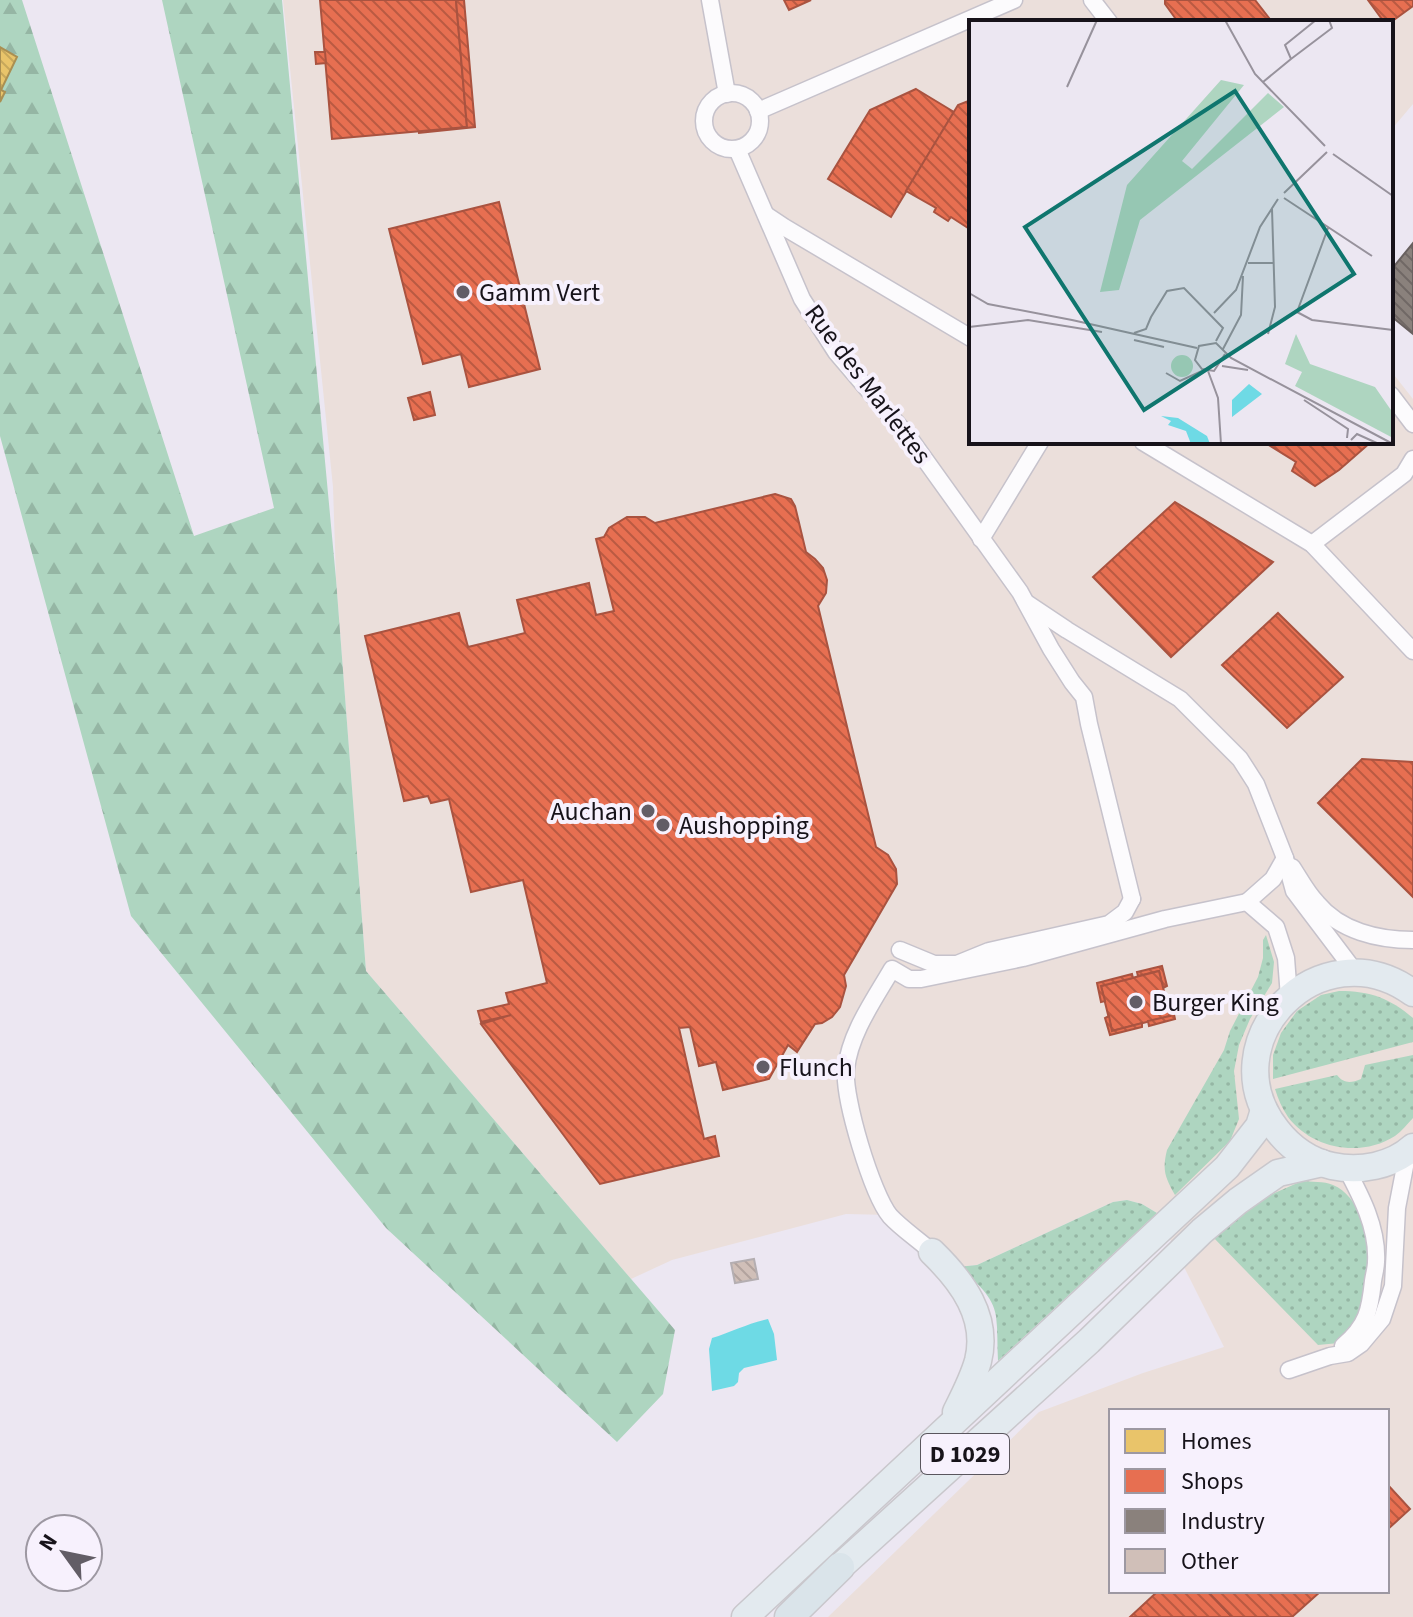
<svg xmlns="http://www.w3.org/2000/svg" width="1413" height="1617" font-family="'Source Sans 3',sans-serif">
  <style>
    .commercial { fill: #ebdfdb; fill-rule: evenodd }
    .grass { fill: url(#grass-dots) }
    .forest { fill: url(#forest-firs) }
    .water { fill: #6edae5 }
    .homes { fill: url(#homes-back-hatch); stroke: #aa8f52; stroke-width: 2 }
    .shops { fill: url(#shops-back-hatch); stroke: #a95340; stroke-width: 2 }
    .industry { fill: url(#industry-back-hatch); stroke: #68605f; stroke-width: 2 }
    .building { fill: url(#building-back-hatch); stroke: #b4aeb1; stroke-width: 2 }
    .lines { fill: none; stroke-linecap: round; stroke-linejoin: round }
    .minor-casing { stroke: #c6c2cb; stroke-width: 19 }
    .primary-casing { stroke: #c9c7cc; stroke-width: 29 }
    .trunk-casing { stroke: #c9c7cc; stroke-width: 31 }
    .minor { stroke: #fcfbfd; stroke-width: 16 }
    .primary { stroke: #e3eaef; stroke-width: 26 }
    .trunk { stroke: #dae4ea; stroke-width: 28 }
    .poi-dot { fill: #625d66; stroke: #f7f1fd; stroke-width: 3 }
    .labels { text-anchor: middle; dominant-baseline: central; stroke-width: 8; stroke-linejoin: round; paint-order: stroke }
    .shield { fill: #f7f1fd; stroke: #5a565e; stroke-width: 2 }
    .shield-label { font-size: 24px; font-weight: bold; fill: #17131a }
    .poi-label { font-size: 26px; fill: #17131a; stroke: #f7f1fd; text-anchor: start }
    .street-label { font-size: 26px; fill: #17131a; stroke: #f7f1fd }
    .inset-road { fill: none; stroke: #97929c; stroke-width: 2 }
    .view { fill: #0f766e; fill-opacity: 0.15; stroke: #0f766e; stroke-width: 4 }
    .inset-edge { fill: none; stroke: #17131a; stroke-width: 4 }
  </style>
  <defs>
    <pattern id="grass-dots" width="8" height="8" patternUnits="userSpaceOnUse" patternTransform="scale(2)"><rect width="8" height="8" fill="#aed5c0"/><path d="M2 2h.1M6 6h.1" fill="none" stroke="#95b6a4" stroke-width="1.8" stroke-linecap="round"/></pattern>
    <pattern id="forest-firs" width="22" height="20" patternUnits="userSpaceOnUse" patternTransform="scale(2)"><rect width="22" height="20" fill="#aed5c0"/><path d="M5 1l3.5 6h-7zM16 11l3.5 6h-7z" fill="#95b6a4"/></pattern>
    <pattern id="homes-back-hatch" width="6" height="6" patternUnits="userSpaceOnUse" patternTransform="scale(2)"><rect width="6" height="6" fill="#e9c46a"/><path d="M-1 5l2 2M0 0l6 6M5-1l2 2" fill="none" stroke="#c7a85b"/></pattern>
    <pattern id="shops-back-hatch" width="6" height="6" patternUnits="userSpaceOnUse" patternTransform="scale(2)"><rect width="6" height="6" fill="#e76f51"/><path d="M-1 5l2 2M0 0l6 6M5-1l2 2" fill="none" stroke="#ba5a42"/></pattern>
    <pattern id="industry-back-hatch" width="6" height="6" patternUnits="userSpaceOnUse" patternTransform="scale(2)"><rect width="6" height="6" fill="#8a817c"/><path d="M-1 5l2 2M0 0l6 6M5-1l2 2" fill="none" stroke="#706865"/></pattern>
    <pattern id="building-back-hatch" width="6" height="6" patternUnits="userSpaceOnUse" patternTransform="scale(2)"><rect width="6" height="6" fill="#d0bfb8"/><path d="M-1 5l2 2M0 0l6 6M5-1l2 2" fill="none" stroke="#b2a39e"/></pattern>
  </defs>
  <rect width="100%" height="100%" fill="#ece7f2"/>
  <path class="commercial" d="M283,0H1413V104L1391,130V22H971V442H1391V371L1413,399V1617H828L1039,1412L1143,1373L1224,1347L1157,1213L1142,1204L1127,1200L1113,1202L977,1265L957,1267L890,1215L846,1214L672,1260L631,1279L366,971L336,579L333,487ZM1111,1411H1387V1591H1111Z"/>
  <g class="grass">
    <path d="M1266,935L1274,962L1272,983L1250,1019L1239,1045L1234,1071L1239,1119L1230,1141L1175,1195C1165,1177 1162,1170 1167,1150L1224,1050L1230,1031L1258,977L1263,958V940Z"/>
    <path d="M1339,991C1371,991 1389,998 1413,1018V1042L1273,1079V1055L1281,1033L1297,1011L1321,995Z"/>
    <path d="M1413,1055V1118C1407,1124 1402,1131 1395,1136C1361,1158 1312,1149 1288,1117C1282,1108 1278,1099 1275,1089L1337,1075C1344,1084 1351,1083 1361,1079L1365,1065Z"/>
    <path d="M1302,1181C1311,1182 1324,1181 1333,1185C1368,1199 1378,1270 1367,1302C1363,1314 1347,1331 1339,1343L1318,1345L1212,1236L1268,1196Z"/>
    <path d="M1127,1200L1142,1204L1157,1213L998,1361C997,1346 998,1331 996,1316C993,1295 973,1279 957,1267L977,1265L1113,1202Z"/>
  </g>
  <polygon class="forest" points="0,0 22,0 194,536 274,508 162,0 282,0 336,579 366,971 675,1330 663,1394 617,1442 386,1228 131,916 0,436"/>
  <path class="water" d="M768,1319L774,1334L777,1360L744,1368L739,1373L738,1382L734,1386L712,1391L709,1349L712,1338C731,1332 749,1323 768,1319Z"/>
  <polygon class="homes" points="0,47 17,57 1,90 5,92 0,102"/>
  <g class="shops">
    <polygon points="320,0 456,0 467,127 332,139"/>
    <polygon points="456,0 464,0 475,127 418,133 467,127"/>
    <polygon points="784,0 811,0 789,10"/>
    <polygon points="1165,0 1255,0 1272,22 1178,22 1165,4"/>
    <polygon points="1368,0 1413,0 1413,6 1391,22 1384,22"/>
    <polygon points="315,52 325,52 326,63 316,64"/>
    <polygon points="916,89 954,112 891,217 828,179 870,110"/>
    <polygon points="971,100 971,230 951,217 948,221 934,212 936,208 906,191 958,105"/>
    <polygon points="499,202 540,369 469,387 461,354 423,364 389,229"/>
    <polygon points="430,392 435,415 414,420 408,398"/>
    <polygon points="1264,442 1371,442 1339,470 1315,486 1292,471 1296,462"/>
    <polygon points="775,494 791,499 795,506 806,552 815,559 823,568 827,580 826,593 818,606 876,847 888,855 896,869 897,884 844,975 846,986 840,1007 832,1017 822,1023 815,1024 797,1052 788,1045 769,1079 723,1090 716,1062 699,1066 690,1027 679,1028 704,1139 715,1136 719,1156 600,1184 481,1024 511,1015 481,1022 478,1011 509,1004 506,993 547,983 523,880 471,892 449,799 431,803 428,796 404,801 365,636 459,613 468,647 525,633 517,600 589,583 596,615 614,611 596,539 604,537 609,528 627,517 645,517 655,523"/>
    <polygon points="1175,502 1273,562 1171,657 1093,577"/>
    <polygon points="1278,613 1343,677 1287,728 1222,665"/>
    <polygon points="1362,759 1413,762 1413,897 1318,803"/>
    <polygon points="1162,966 1167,986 1163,988 1159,971 1138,976 1137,972"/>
    <polygon points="1159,971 1170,1016 1112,1031 1101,986"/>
    <polygon points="1132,974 1133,978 1101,986 1105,1001 1101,1002 1097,983"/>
    <polygon points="1171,1000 1175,1019 1149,1026 1148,1021 1170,1016 1166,1001"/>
    <polygon points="1109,1016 1112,1031 1142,1023 1142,1027 1110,1035 1105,1018"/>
    <polygon points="1387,1484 1410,1509 1387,1530"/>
    <polygon points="1158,1591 1207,1591 1232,1617 1130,1617"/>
    <polygon points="1207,1591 1321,1591 1292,1617 1232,1617"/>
  </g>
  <polygon class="industry" points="1413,243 1413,334 1391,316 1391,270"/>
  <polygon class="building" points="754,1259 758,1279 735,1283 731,1263"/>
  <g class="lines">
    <defs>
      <g id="minor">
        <polyline points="710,0 727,94"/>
        <polyline points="1092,0 1109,22"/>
        <circle cx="732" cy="121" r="28"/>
        <polyline points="758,111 1014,0"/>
        <polyline points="737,149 802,299 836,352 911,440 1020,592 1051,649 1072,682 1084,697 1089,724 1132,899"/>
        <polyline points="766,215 784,227 971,338"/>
        <polyline points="1391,395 1413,424"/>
        <polyline points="1143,442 1312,544 1413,651"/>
        <polyline points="981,539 1040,442"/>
        <polyline points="1312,544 1404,474 1413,459"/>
        <polyline points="1028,604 1067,630 1180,699 1240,759 1256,784 1285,858 1294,891 1356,973"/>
        <path d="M1292,867C1300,879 1307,893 1317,903C1340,931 1378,940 1413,940"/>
        <polyline points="1247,902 1273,879 1285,858"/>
        <polyline points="900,950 934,964 957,964 989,951 1109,924 1125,912 1132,899"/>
        <path d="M932,1252C919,1240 902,1229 890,1216C872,1194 843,1098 846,1069C850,1033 874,1000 892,969L909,979H921L1023,958L1165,919L1247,902L1276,927L1286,958L1289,997"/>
        <path d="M1343,1346C1367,1326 1370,1310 1373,1281C1374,1274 1376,1268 1376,1262C1378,1228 1361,1196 1346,1168"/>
        <polyline points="1289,1370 1330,1356 1348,1353 1361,1344 1382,1319 1393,1286 1397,1208 1408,1151"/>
      </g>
      <g id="primary">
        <path d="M1413,993C1320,925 1207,1042 1277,1130C1291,1148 1310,1161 1332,1166C1360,1172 1392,1166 1413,1147"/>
        <path d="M932,1252C962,1281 989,1317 978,1361C973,1379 964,1396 956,1412"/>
        <polyline points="840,1567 1089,1341 1202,1231 1238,1201 1278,1173 1322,1163"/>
        <polyline points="745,1617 1227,1167 1259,1126 1264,1110"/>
      </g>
      <polyline id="trunk" points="789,1617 840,1567"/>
    </defs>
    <use href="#minor" class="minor-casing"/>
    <use href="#primary" class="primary-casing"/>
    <use href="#trunk" class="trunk-casing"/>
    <use href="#minor" class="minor"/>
    <use href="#primary" class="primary"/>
    <use href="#trunk" class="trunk"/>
  </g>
  <g class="poi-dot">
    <circle cx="463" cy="292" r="8"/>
    <circle cx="648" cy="811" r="8"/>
    <circle cx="663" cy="825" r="8"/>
    <circle cx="1136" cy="1002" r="8"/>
    <circle cx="763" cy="1067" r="8"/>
  </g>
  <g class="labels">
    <rect class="shield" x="921" y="1434" width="88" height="40" rx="6"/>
    <g class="shield-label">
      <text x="965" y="1454">D 1029</text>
    </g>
    <g class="poi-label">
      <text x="479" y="292">Gamm Vert</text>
      <text x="632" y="811" text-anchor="end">Auchan</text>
      <text x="679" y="825">Aushopping</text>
      <text x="1152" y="1002">Burger King</text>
      <text x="779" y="1067">Flunch</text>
    </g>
    <g class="street-label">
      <text transform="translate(868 384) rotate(53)">Rue des Marlettes</text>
    </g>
  </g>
  <g transform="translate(969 20)">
    <rect width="424" height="424" fill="#ece7f2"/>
    <path d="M327,314L341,344L406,367L424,393V418L326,366L333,352L316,344ZM202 346a11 11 0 1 1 22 0a11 11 0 1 1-22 0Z" fill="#aed5c0"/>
    <path d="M252,60L275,65L213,141L223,149L299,73L315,87L171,200L150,270L131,272L158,165Z" fill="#aed5c0"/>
    <path d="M280,364L293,374L263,397V380ZM192,396L209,398L238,416L241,424H222L217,411L199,405L202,401Z" fill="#6edae5"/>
    <path class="inset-road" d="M256,0L286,54L356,126M347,0L316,25L322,39L363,8L360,0M294,62L322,39M98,67L128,0M364,134L424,176M315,173L358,132M315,178L403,236M279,243H304M0,273L19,284L103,300M328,292L343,300L424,310M328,292L359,208M245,293L267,270L291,207L309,179M182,297L198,271L215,268L254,308L247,321M103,300L228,328M0,307L59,300L133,312M165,313L177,309L182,297M299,314L306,287L303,189M165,320L195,327M254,329L272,295L274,256M256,334L245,351L233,349L226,340L230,326L247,323L262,338L424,424M253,346L279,350M239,351L249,378L252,424M197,353L211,361L233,351M335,380L379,409L378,418M382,420L388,414L410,424"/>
    <path class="view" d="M266,71L385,254L175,390L56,207Z"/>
    <rect width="424" height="424" class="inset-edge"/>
  </g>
  <rect x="1109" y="1409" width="280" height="184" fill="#f7f1fd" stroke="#9d98a2" stroke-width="2"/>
  <rect x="1125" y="1429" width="40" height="24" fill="#e9c46a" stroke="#9d98a2" stroke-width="2"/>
  <text x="1181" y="1449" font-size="24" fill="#17131a">Homes</text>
  <rect x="1125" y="1469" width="40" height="24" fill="#e76f51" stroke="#9d98a2" stroke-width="2"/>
  <text x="1181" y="1489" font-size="24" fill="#17131a">Shops</text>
  <rect x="1125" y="1509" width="40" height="24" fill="#8a817c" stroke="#9d98a2" stroke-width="2"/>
  <text x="1181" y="1529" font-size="24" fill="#17131a">Industry</text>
  <rect x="1125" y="1549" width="40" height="24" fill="#d0bfb8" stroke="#9d98a2" stroke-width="2"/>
  <text x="1181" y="1569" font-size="24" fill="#17131a">Other</text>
  <g transform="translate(64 1553) rotate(303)"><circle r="38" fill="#f7f1fd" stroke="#9d98a2" stroke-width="2"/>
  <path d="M0-6L14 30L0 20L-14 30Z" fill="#625d66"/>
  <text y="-12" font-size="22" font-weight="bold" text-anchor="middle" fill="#17131a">N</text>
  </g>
</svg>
